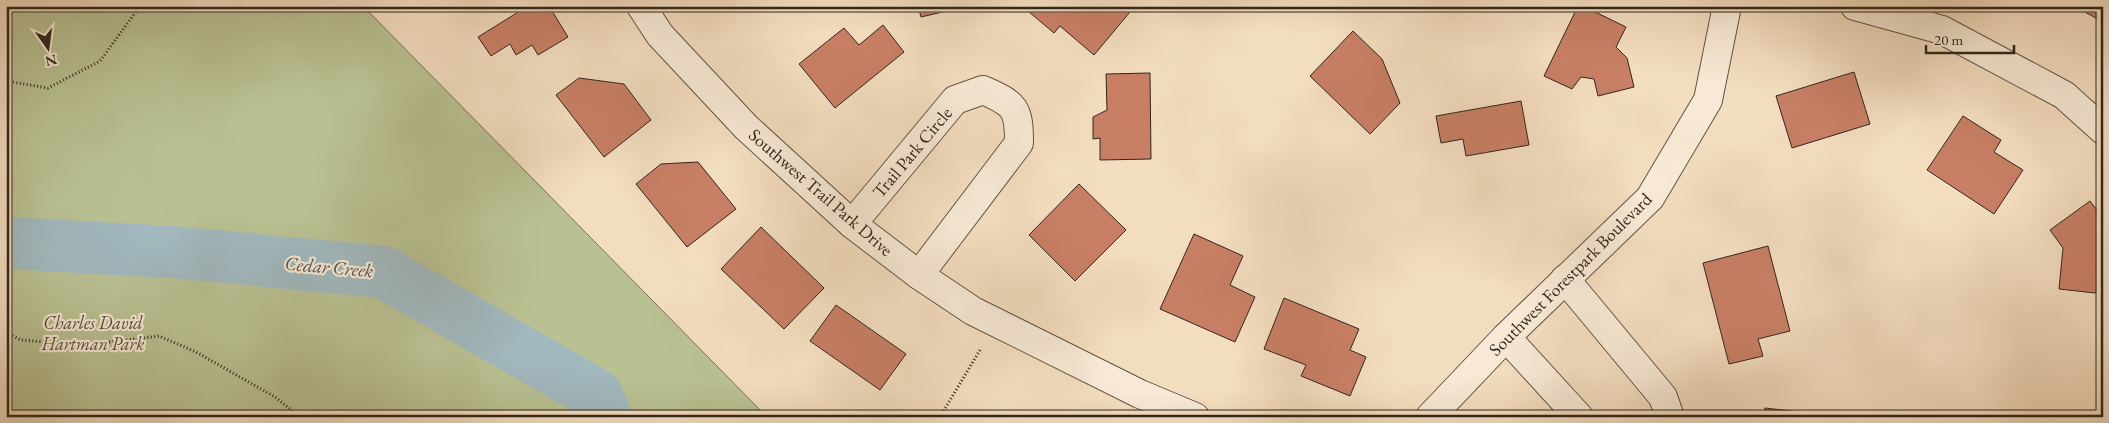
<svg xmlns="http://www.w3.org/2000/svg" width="2109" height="423" font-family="'EB Garamond',serif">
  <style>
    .green { fill: #b9c193; stroke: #747458 }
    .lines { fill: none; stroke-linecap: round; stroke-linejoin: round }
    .river { stroke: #a1b8be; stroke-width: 52 }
    .building { fill: #c87f65; stroke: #30271c }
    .minor-casing { stroke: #615445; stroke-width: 30 }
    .path { stroke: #30271c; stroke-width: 3; stroke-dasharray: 1 2.5; stroke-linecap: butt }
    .minor { stroke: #f7e9d5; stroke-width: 28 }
    .labels { text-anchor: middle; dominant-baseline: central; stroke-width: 4.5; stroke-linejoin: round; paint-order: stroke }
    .street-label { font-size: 18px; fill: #30271c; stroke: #f7e9d5 }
    .park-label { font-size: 18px; font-style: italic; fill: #524e3a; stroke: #f7e9d5 }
    .water-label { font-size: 19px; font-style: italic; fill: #52524d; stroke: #f7e9d5 }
  </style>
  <rect width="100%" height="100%" fill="#f3ddbf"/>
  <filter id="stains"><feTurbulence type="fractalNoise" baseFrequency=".004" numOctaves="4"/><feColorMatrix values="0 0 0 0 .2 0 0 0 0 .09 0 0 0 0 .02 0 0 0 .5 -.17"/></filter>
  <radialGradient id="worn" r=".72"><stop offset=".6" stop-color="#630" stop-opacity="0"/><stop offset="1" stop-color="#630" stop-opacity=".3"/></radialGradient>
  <g class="green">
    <polygon points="6,6 363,6 767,417 618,417 613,402 592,378 392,257 359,246 6,227"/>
    <polygon points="6,243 172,252 383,272 597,395 605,417 6,417"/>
  </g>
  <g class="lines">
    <polyline class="river" points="6,243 172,252 383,272 597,395 605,417"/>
  </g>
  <g class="building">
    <polygon points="528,6 549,6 568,37 538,55 532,45 516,55 510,44 491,56 478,37"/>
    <polygon points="918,6 968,6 921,17"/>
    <polygon points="1022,6 1135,6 1094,55 1060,26 1054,33"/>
    <polygon points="1578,6 1583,6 1626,27 1616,47 1627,58 1634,87 1598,96 1594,79 1581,77 1572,89 1544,76"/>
    <polygon points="2074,6 2103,6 2103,22"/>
    <polygon points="883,25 904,52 835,108 799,64 844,28 859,45"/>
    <polygon points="1353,31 1382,59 1400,103 1370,134 1310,76"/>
    <polygon points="1854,72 1870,124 1792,148 1776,96"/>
    <polygon points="1150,73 1151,159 1100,160 1100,138 1093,139 1093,117 1107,110 1106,74"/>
    <polygon points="579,78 624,84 651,120 604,157 556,95"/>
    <polygon points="1521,101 1529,145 1466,156 1463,139 1441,143 1436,116"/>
    <polygon points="1963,116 2001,140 1994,152 2023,170 1994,214 1927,170"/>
    <polygon points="698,162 736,209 687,247 636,184 661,164"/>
    <polygon points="1079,184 1126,230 1075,281 1029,235"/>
    <polygon points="2090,201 2103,218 2103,287 2095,293 2059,289 2063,248 2050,230"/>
    <polygon points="761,227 824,288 784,329 721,269"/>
    <polygon points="1194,234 1243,256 1230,285 1255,297 1235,342 1160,309"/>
    <polygon points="1768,246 1790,331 1758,339 1763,356 1729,364 1703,263"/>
    <polygon points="1284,298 1359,329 1350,350 1366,357 1350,396 1301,376 1306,365 1264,349"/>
    <polygon points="836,305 906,354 880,390 810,341"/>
    <polygon points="1765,408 1818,414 1818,417 1764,417"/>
  </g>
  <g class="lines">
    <defs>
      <g id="minor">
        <polyline points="641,6 660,35 746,127 852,224 919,275 973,311 1140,394 1195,417"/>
        <polyline points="1855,6 1942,30 2064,95 2103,130"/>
        <path d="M852,224L955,100L983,90C1015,104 1019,108 1019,143L919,275"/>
        <polyline points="1565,279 1663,397 1670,417"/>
        <polyline points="1506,337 1579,417"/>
        <polyline points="1430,417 1506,337 1650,198 1708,100 1727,6"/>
      </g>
    </defs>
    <use href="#minor" class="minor-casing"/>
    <g class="path">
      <polyline points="6,81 48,88 100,61 140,6"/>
      <polyline points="6,333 21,340 86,345 159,336 196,352 275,397 300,417"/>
      <polyline points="940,417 980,350"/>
    </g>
    <use href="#minor" class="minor"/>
  </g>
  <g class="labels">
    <g class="street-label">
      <text transform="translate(912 152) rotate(-50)">Trail Park Circle</text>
      <text transform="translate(821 192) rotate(41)">Southwest Trail Park Drive</text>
      <text transform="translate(1570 274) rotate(-45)">Southwest Forestpark Boulevard</text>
    </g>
    <g class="park-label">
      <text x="93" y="322">Charles David<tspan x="93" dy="21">Hartman Park</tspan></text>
    </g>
    <g class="water-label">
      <text transform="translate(329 267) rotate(5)">Cedar Creek</text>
    </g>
  </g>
  <rect width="2109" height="423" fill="none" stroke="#f3ddbf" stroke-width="25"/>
  <rect x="8" y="8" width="2094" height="408" fill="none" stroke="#30271c" stroke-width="2.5"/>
  <rect x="12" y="12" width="2084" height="398" fill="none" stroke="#30271c"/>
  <g transform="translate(48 48) rotate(166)" stroke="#f7e9d5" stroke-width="4" paint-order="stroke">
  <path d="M0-4L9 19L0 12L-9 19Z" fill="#30271c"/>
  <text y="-8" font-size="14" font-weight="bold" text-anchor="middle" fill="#30271c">N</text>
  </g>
  <path d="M1926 45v8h88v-8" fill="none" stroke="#30271c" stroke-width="2.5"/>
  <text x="1934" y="45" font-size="15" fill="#30271c" stroke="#f7e9d5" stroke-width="4" paint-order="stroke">20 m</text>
  <rect width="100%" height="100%" filter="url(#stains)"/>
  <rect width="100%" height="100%" fill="url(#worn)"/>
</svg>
